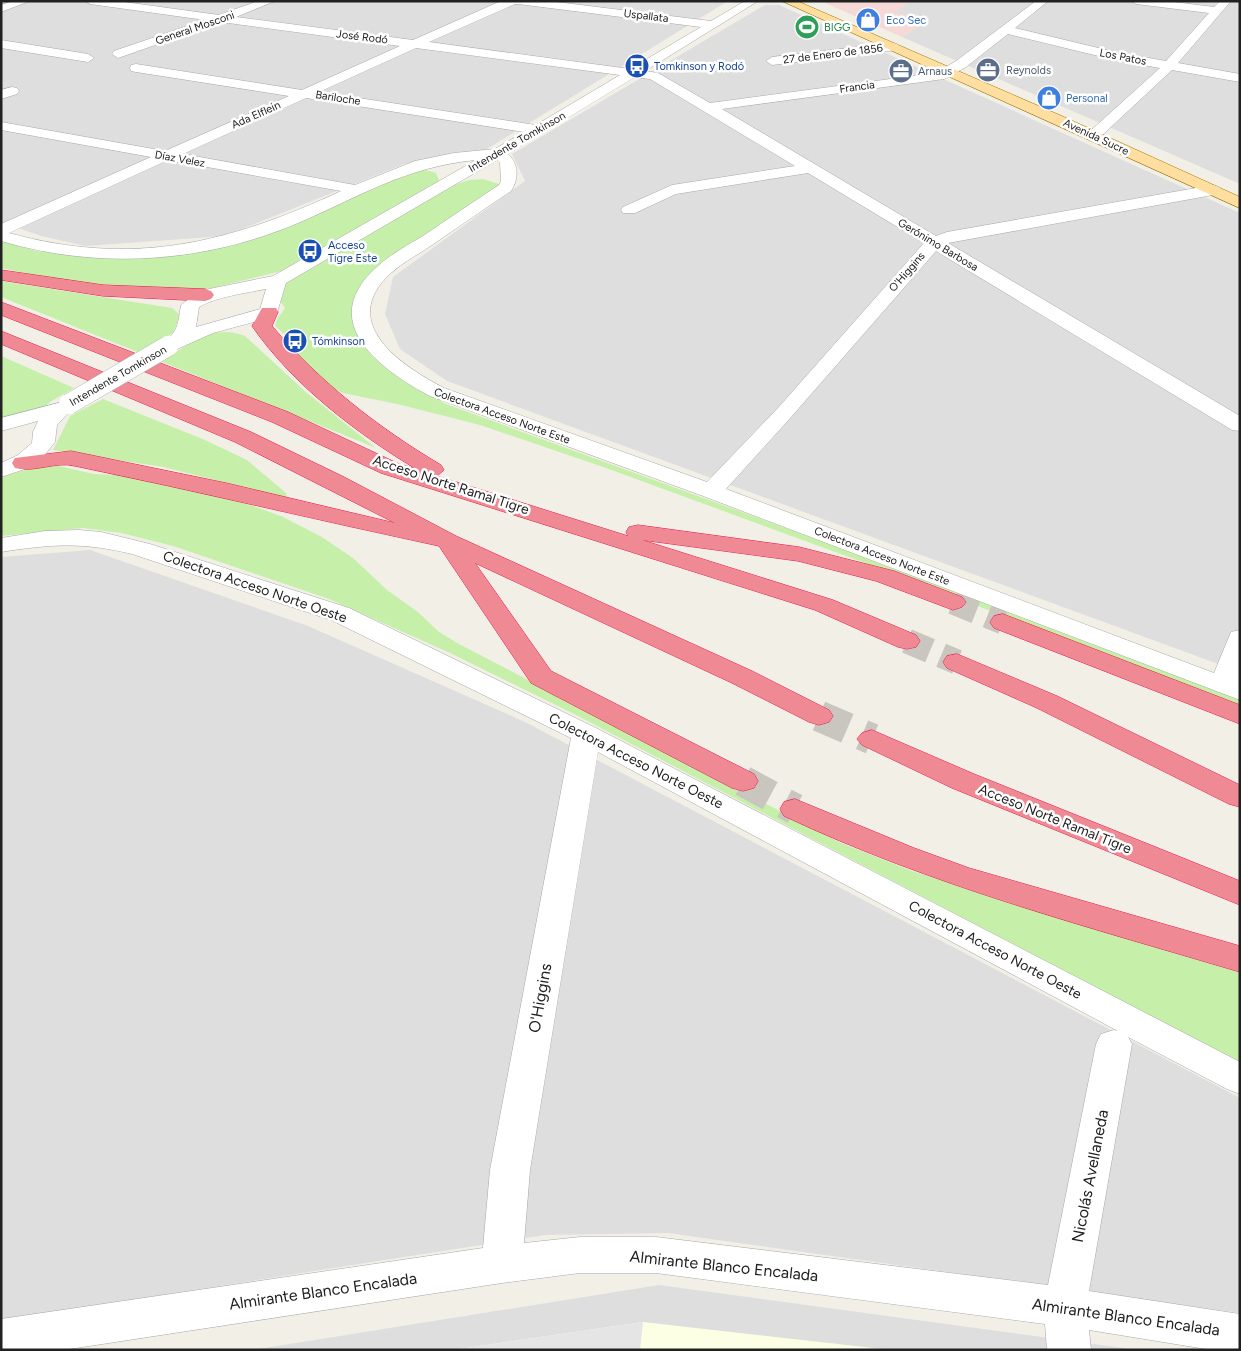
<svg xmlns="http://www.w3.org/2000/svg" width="1241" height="1351" font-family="Figtree,sans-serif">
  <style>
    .residential { fill: #dfdede }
    .commercial { fill: #f4d9d6 }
    .education { fill: #fcffe3 }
    .grass { fill: #c6f0aa }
    .parking { fill: #e5e5e5 }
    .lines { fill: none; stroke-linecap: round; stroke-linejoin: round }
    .highway-tunnel-far1 { stroke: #c8c6bf; stroke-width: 25; stroke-dasharray: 25 12; stroke-linecap: butt }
    .highway-tunnel { stroke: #c8c6bf; stroke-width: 31; stroke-dasharray: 31 16; stroke-linecap: butt }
    .minor-casing { stroke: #a8a8a8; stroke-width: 1 }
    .major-casing { stroke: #9e7800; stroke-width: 1 }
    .highway-casing { stroke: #ea1a4e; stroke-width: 1 }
    .minor { fill: #fff; fill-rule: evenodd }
    .major { fill: #ffde9f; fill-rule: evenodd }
    .highway { fill: #ef8993; fill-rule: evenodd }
    .minor-bridge-casing { stroke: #a8a8a8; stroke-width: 21; stroke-linecap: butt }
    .minor-bridge { stroke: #fff; stroke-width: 20 }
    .labels { text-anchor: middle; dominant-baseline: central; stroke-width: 5; stroke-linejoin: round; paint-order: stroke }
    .far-street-label { font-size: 11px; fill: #212121; stroke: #fff }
    .far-shop-label { font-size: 11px; fill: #366cbe; stroke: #fff; text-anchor: start }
    .far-leisure-label { font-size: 11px; fill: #27864d; stroke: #fff; text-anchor: start }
    .far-transit-label { font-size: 11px; fill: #164399; stroke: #fff; text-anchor: start }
    .far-service-label { font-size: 11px; fill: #4e5e75; stroke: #fff; text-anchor: start }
    .street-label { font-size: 14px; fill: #212121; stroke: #fff }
    .near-street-label { font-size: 16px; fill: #212121; stroke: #fff }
  </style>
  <rect width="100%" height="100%" fill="#f2efe7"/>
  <g class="residential">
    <polygon points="1,1 728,1 485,150 404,164 225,236 86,246 41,236 1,222"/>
    <polygon points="903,1 1240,1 1240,184 902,37 930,19 893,13 909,2"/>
    <polygon points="765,5 779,5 1240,213 1240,672 447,381 400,349 385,314 393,277 525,181 512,154"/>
    <polygon points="90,550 308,626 525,722 1240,1098 1240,1313 668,1233 545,1235 1,1320 1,557"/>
    <polygon points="659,1285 1116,1347 1133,1350 253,1350"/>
  </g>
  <polygon class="commercial" points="821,1 910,2 894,13 930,18 902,37"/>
  <polygon class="education" points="643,1322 891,1350 452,1350"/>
  <g class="grass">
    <polygon points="426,170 436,173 439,180 435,184 286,270 212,288 181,292 67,282 1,268 1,241 36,251 86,257 168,253 205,248 405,173"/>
    <polygon points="483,179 499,184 498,190 373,276 358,323 401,378 446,404 972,596 1240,699 1240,709 909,579 606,468 480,425 397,404 343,393 332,388 295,354 299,347 275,326 277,319 285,308 280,301 286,280 451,186 469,180"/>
    <path d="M1,281L172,308L180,315L173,333L152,345L173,354C196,339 217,325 245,336L307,393L376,448L1,297Z"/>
    <polygon points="1,356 74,388 50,402 38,413 1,421"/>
    <polygon points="103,399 205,440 247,460 286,493 287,498 163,467 53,450 70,416"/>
    <polygon points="50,464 94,474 121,475 187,487 251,505 283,517 322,537 353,558 387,590 418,612 439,632 459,644 841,843 915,872 1240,972 1240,1070 1116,1006 950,911 576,715 450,653 329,599 173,546 121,533 83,528 1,536 1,476"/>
  </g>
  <polygon class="parking" points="643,1322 640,1350 452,1350"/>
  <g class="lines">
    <g class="highway-tunnel-far1">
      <polyline points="953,602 1003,622"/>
      <polyline points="907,641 957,662"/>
    </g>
    <g class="highway-tunnel">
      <polyline points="819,716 872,739"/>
      <polyline points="743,781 795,809"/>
    </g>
    <defs>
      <g id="minor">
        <polygon points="13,1 30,1 1,12 1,5"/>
        <path d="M85,1H117L219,15L258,1H275L236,17L413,40L501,1H548L711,21L745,1H758L645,71L658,73L710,103L936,73L956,61L1036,1H1048L1015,28L1115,52L1166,61L1209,13L1136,4L1131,1H1166L1214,7L1220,1H1231L1178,63L1240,74V82L1172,70L1098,139H1088L1086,136L1088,133L1160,68L1115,60L1008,34L966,67L944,79L722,109L936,236L947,232L1213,185L1219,187L1221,190L1213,195L948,243L1240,416V431L1232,430L936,251L792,416L726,489L1214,673L1231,632L1240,630V700L703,496L430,396C379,369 315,321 378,266C391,254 408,245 423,236C448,219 473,202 499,185L501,181L500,163L497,160L286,283L276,316L213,333L175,350H161L158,346C162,341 167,341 171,336C179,327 179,316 181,305L199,291L273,276L476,160C405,167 361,196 298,223C204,263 99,270 1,241V224L151,157L1,130V122L165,151L289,96L136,72L131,71L130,68L131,65L136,64L302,90L400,46L221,22L118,58L112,54L114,51L205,20L90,4ZM515,4H518L701,27L630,69L429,42ZM416,48L620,75L536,125L319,92ZM635,77L650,79L795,166L672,185L623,207L621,210L623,213H635L676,194L808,173L924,243L778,408L707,482L444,388C402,366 336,323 391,273C403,262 419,254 432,245C458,227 484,209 511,191C519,179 519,164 508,154ZM306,98L524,132L495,149L454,153L415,161L355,185L183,154ZM168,160L341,191C227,244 132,267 9,233ZM266,289L260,309L196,327L199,307C215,297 246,293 266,289Z"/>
        <polygon points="1,40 88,54 94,58 88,62 1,48"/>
        <polygon points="893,43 897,44 899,47 897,50 772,65 766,61 772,57"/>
        <polygon points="12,87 17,88 19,91 17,94 1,99 1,90"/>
        <polygon points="62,402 69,404 73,408 57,425 55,442 43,457 28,468 1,477 1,463 18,455 32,443 33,432 38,421 1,431 1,418"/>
        <path d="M79,530L101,532L150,544L349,608L596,728L1240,1062V1094L1227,1089L1128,1037L1132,1044L1089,1291L1240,1314V1350H1212L1089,1330L1091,1350H1047L1045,1324L656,1273H580L502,1283L63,1350H1V1319L483,1248L490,1170L571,738L331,620L132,554C83,542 51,544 1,552V538L45,531ZM598,752L1118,1031L1114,1030L1101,1034L1096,1044L1048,1285L656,1237H580L524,1243L530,1170Z"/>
      </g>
      <polygon id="major" points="782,1 797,1 1064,117 1240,197 1240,208"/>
      <g id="highway">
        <polygon points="1,270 103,285 205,289 211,291 214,295 211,299 205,301 103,296 1,280"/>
        <path d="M1,302L288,412L397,463L416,469C355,432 293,385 252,326L262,308H276L278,312L272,326C320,382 377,427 441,465L444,470L437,476L628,536L626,532L629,527L638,525L799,547L894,571L962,597L966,602L962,607L953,610L876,581L798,561L642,540L833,600L916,635L920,641L916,647L907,649L898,647L815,610L381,473L272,422L1,315Z"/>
        <path d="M1,331L251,432L344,477L456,536L752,671L829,710L833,716L829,722L819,725L809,722L732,683L475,563L551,671L754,774L758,781L754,788L743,791L732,788L531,683L439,546C317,520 197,491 75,466C56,461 35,473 15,468L12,463L15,458L71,451L226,483L395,523L235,442L1,344Z"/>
        <polygon points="1003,614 1240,705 1240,724 994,628 990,622 994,616"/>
        <polygon points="957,654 1057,696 1240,785 1240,807 1229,804 1037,708 947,668 943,662 947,656"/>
        <polygon points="872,730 974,774 1240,881 1240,905 952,788 862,745 857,739 862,733"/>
        <path d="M795,799L914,848L969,868L1240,946V972C1085,926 930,885 784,816L780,809L784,802Z"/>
      </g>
    </defs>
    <use href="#minor" class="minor-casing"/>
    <use href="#major" class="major-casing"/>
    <use href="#highway" class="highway-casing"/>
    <use href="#minor" class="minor"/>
    <use href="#major" class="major"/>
    <use href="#highway" class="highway"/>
    <defs>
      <polyline id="minor-bridge" points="69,404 168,346"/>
    </defs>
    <use href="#minor-bridge" class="minor-bridge-casing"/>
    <use href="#minor-bridge" class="minor-bridge"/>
  </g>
  <defs>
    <symbol id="shop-disc" viewBox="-11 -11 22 22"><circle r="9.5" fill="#3f7fe0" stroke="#fff"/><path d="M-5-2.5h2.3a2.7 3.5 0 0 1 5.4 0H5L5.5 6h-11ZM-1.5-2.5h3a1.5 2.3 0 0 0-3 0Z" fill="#fff"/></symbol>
    <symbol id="stadium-disc" viewBox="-11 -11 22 22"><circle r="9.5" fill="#2e9e5b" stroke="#fff"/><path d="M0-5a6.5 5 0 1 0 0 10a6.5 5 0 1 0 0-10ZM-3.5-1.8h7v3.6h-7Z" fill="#fff"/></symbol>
    <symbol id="bus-disc" viewBox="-11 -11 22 22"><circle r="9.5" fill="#1a4fb4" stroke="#fff"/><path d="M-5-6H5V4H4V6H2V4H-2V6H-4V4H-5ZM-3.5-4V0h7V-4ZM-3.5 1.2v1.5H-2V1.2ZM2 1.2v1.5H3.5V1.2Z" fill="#fff"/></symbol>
    <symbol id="office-disc" viewBox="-11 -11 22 22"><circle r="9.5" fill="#5c6f8a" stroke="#fff"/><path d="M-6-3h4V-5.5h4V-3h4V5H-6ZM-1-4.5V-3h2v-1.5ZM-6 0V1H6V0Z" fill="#fff"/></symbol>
  </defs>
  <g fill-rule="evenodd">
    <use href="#shop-disc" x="854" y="6" width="28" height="28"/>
    <use href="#stadium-disc" x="793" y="13" width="28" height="28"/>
    <use href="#bus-disc" x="623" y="52" width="28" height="28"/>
    <use href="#office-disc" x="974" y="56" width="28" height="28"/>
    <use href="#office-disc" x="887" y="57" width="28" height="28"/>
    <use href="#shop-disc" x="1035" y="84" width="28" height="28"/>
    <use href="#bus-disc" x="296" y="237" width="28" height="28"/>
    <use href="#bus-disc" x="281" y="327" width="28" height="28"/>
  </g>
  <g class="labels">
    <g class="far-street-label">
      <text transform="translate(646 16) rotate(7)">Uspallata</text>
      <text transform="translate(195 28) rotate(-19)">General Mosconi</text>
      <text transform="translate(362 37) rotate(7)">José Rodó</text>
      <text transform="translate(833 54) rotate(-7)">27 de Enero de 1856</text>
      <text transform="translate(1123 57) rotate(11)">Los Patos</text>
      <text transform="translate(857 87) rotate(-8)">Francia</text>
      <text transform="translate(338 98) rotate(9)">Bariloche</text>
      <text transform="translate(256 115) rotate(-24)">Ada Elflein</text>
      <text transform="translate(1096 137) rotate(25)">Avenida Sucre</text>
      <text transform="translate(517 142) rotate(-30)">Intendente Tomkinson</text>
      <text transform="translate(180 159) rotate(10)">Díaz Velez</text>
      <text transform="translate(938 245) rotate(31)">Gerónimo Barbosa</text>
      <text transform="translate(907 272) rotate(-49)">O'Higgins</text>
      <text transform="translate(118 376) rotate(-30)">Intendente Tomkinson</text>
      <text transform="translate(502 416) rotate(20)">Colectora Acceso Norte Este</text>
      <text transform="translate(882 556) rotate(21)">Colectora Acceso Norte Este</text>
    </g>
    <g class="far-shop-label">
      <text x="886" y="20">Eco Sec</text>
      <text x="1066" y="98">Personal</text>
    </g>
    <g class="far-leisure-label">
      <text x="824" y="27">BIGG</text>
    </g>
    <g class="far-transit-label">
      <text x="654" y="66">Tomkinson y Rodó</text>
      <text x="328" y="245">Acceso<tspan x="328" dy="13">Tigre Este</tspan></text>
      <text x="312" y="341">Tómkinson</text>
    </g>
    <g class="far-service-label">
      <text x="1006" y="70">Reynolds</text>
      <text x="918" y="71">Arnaus</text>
    </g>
    <g class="street-label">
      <text transform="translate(451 485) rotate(18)">Acceso Norte Ramal Tigre</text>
      <text transform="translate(255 587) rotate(19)">Colectora Acceso Norte Oeste</text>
      <text transform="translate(636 761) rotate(27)">Colectora Acceso Norte Oeste</text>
      <text transform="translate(1055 819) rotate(22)">Acceso Norte Ramal Tigre</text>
      <text transform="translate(995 950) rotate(28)">Colectora Acceso Norte Oeste</text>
    </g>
    <g class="near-street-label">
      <text transform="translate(540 998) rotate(-80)">O'Higgins</text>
      <text transform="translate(1090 1176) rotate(-79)">Nicolás Avellaneda</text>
      <text transform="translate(724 1266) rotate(6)">Almirante Blanco Encalada</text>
      <text transform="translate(323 1291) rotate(-8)">Almirante Blanco Encalada</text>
      <text transform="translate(1126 1317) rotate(8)">Almirante Blanco Encalada</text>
    </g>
  </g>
  <rect width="1241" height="1351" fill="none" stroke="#212121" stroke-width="5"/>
</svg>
